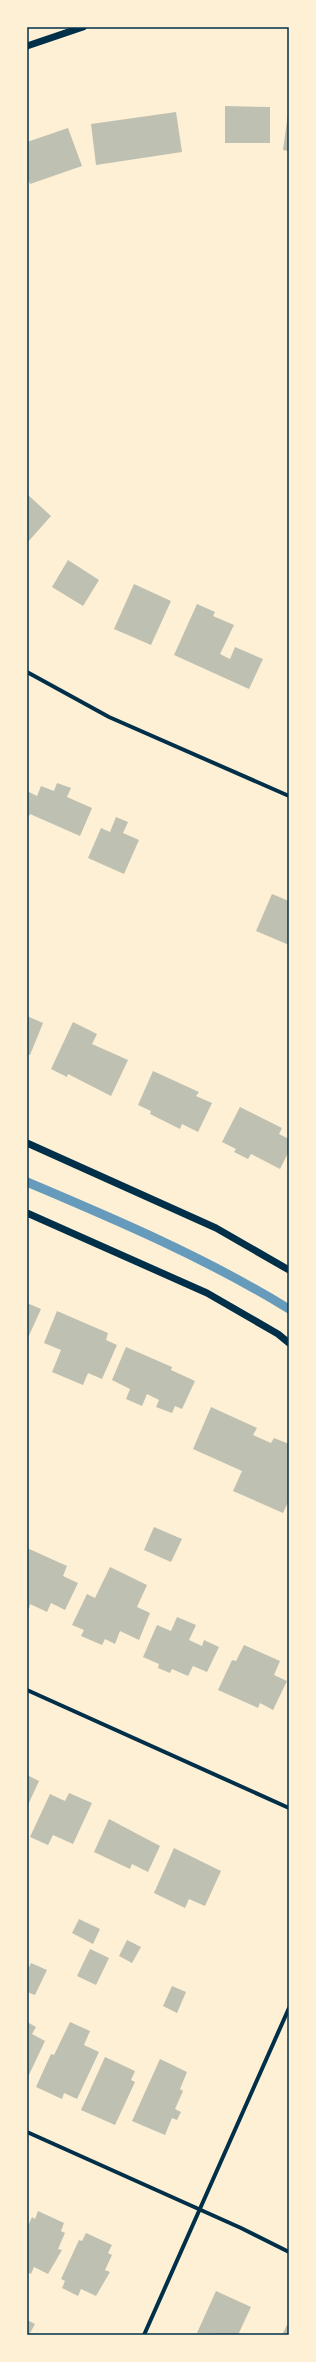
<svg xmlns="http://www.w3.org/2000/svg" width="316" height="2362" font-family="'Asap Condensed',sans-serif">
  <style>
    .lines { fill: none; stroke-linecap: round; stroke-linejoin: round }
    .stream { stroke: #669bbc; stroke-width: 9 }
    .building { fill: #bec0b2 }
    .minor { stroke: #003049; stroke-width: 4 }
    .tertiary { stroke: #003049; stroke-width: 7 }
    .neatline { fill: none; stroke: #003049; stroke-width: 1.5 }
  </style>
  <rect width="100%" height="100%" fill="#fdf0d5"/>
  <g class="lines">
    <path class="stream" d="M27,1182C117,1220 206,1258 289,1309"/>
  </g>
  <g class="building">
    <polygon points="225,106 270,107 270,143 225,143"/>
    <polygon points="176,112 182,152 96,165 91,124"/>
    <polygon points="288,114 289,114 289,151 283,150"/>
    <polygon points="68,128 82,166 30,184 27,176 27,142"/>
    <polygon points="27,494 51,516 27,543"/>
    <polygon points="68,560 99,580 83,606 52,587"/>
    <polygon points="134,584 171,601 151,645 114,629"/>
    <polygon points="197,604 215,612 213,616 234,625 220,654 230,659 235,647 263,659 249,689 174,655"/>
    <polygon points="57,783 71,788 67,797 92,808 80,836 30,814 27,820 27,791 37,796 41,786 54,791"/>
    <polygon points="116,817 128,822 123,833 139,840 124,874 88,858 101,828 110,832"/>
    <polygon points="272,894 289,901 289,945 256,931"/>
    <polygon points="27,1016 43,1023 30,1055 27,1054"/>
    <polygon points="73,1022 97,1034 92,1044 128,1060 111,1096 68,1074 67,1077 51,1069"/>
    <polygon points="153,1071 199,1092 196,1096 212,1103 198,1132 182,1124 180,1129 150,1114 151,1111 138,1105"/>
    <polygon points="240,1107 282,1128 279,1134 289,1139 289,1151 280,1169 251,1154 248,1159 234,1152 236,1149 222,1142"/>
    <polygon points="27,1303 41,1309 27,1340"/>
    <polygon points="57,1311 108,1333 106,1340 117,1345 102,1379 88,1373 83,1385 52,1372 61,1350 44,1343"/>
    <polygon points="126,1347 172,1367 171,1370 195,1381 182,1409 175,1406 172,1413 156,1407 159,1400 147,1394 142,1406 126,1399 130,1389 112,1380"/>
    <polygon points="211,1407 257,1428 253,1435 271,1443 274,1438 289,1444 289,1500 283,1513 233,1491 242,1471 193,1449"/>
    <polygon points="154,1527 182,1539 171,1562 144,1550"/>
    <polygon points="27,1548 67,1566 63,1576 78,1583 65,1610 51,1603 47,1612 30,1604 29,1609 27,1608"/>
    <polygon points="110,1567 147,1585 137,1607 150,1613 139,1640 120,1631 115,1644 105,1639 102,1645 81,1636 84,1630 72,1625 87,1594 95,1598"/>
    <polygon points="177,1617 196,1625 189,1640 202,1646 204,1640 219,1647 207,1672 193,1666 188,1676 172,1669 170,1673 158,1668 159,1664 143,1657 157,1625 171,1631"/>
    <polygon points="244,1645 280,1661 274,1675 287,1681 273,1710 260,1703 258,1708 218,1690 232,1660 236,1661"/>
    <polygon points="27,1775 39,1781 27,1807"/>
    <polygon points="69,1793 92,1803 73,1844 53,1835 48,1845 30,1837 50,1794 65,1801"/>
    <polygon points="109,1819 160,1846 148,1872 132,1864 130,1869 94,1852"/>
    <polygon points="174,1848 221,1871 205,1906 189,1899 185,1908 154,1893"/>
    <polygon points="79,1919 100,1929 93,1944 72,1933"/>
    <polygon points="127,1940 141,1947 132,1963 119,1956"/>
    <polygon points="90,1949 109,1958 96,1985 77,1976"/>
    <polygon points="31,1963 47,1970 35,1995 27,1992 27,1971"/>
    <polygon points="172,1986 186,1992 177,2013 163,2006"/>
    <polygon points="27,2022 36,2027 32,2034 45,2041 27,2079"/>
    <polygon points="70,2022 90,2031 84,2045 99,2052 77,2099 64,2093 62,2099 36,2087 51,2054 54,2055"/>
    <polygon points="105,2057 135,2071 131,2080 135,2082 115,2125 81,2110"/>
    <polygon points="160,2059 187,2072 180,2089 183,2091 175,2109 181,2112 177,2120 172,2118 165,2135 132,2121"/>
    <polygon points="38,2211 64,2223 61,2231 65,2233 58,2249 62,2250 48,2274 34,2267 31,2274 27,2272 27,2228 32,2217 35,2219"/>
    <polygon points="86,2233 112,2245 108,2253 112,2255 105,2270 110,2272 96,2296 81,2289 78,2296 62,2288 65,2281 61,2279 79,2240 82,2241"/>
    <polygon points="216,2291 251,2307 238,2335 197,2333"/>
    <polygon points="27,2320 35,2324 29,2335 27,2335"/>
    <polygon points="287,2325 289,2326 289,2335 282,2335"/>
  </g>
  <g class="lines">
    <g class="minor">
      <polyline points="27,672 109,717 289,796"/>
      <polyline points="27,1690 289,1808"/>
      <polyline points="27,2132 241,2228 289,2252"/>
      <polyline points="144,2335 289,2008"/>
    </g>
    <g class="tertiary">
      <polyline points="27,46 83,27"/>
      <polyline points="27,1143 216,1228 289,1270"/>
      <polyline points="27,1213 207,1293 278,1334 289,1343"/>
    </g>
  </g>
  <rect width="316" height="2362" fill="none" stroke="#fdf0d5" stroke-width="56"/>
  <rect x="28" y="28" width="260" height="2306" class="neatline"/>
</svg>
